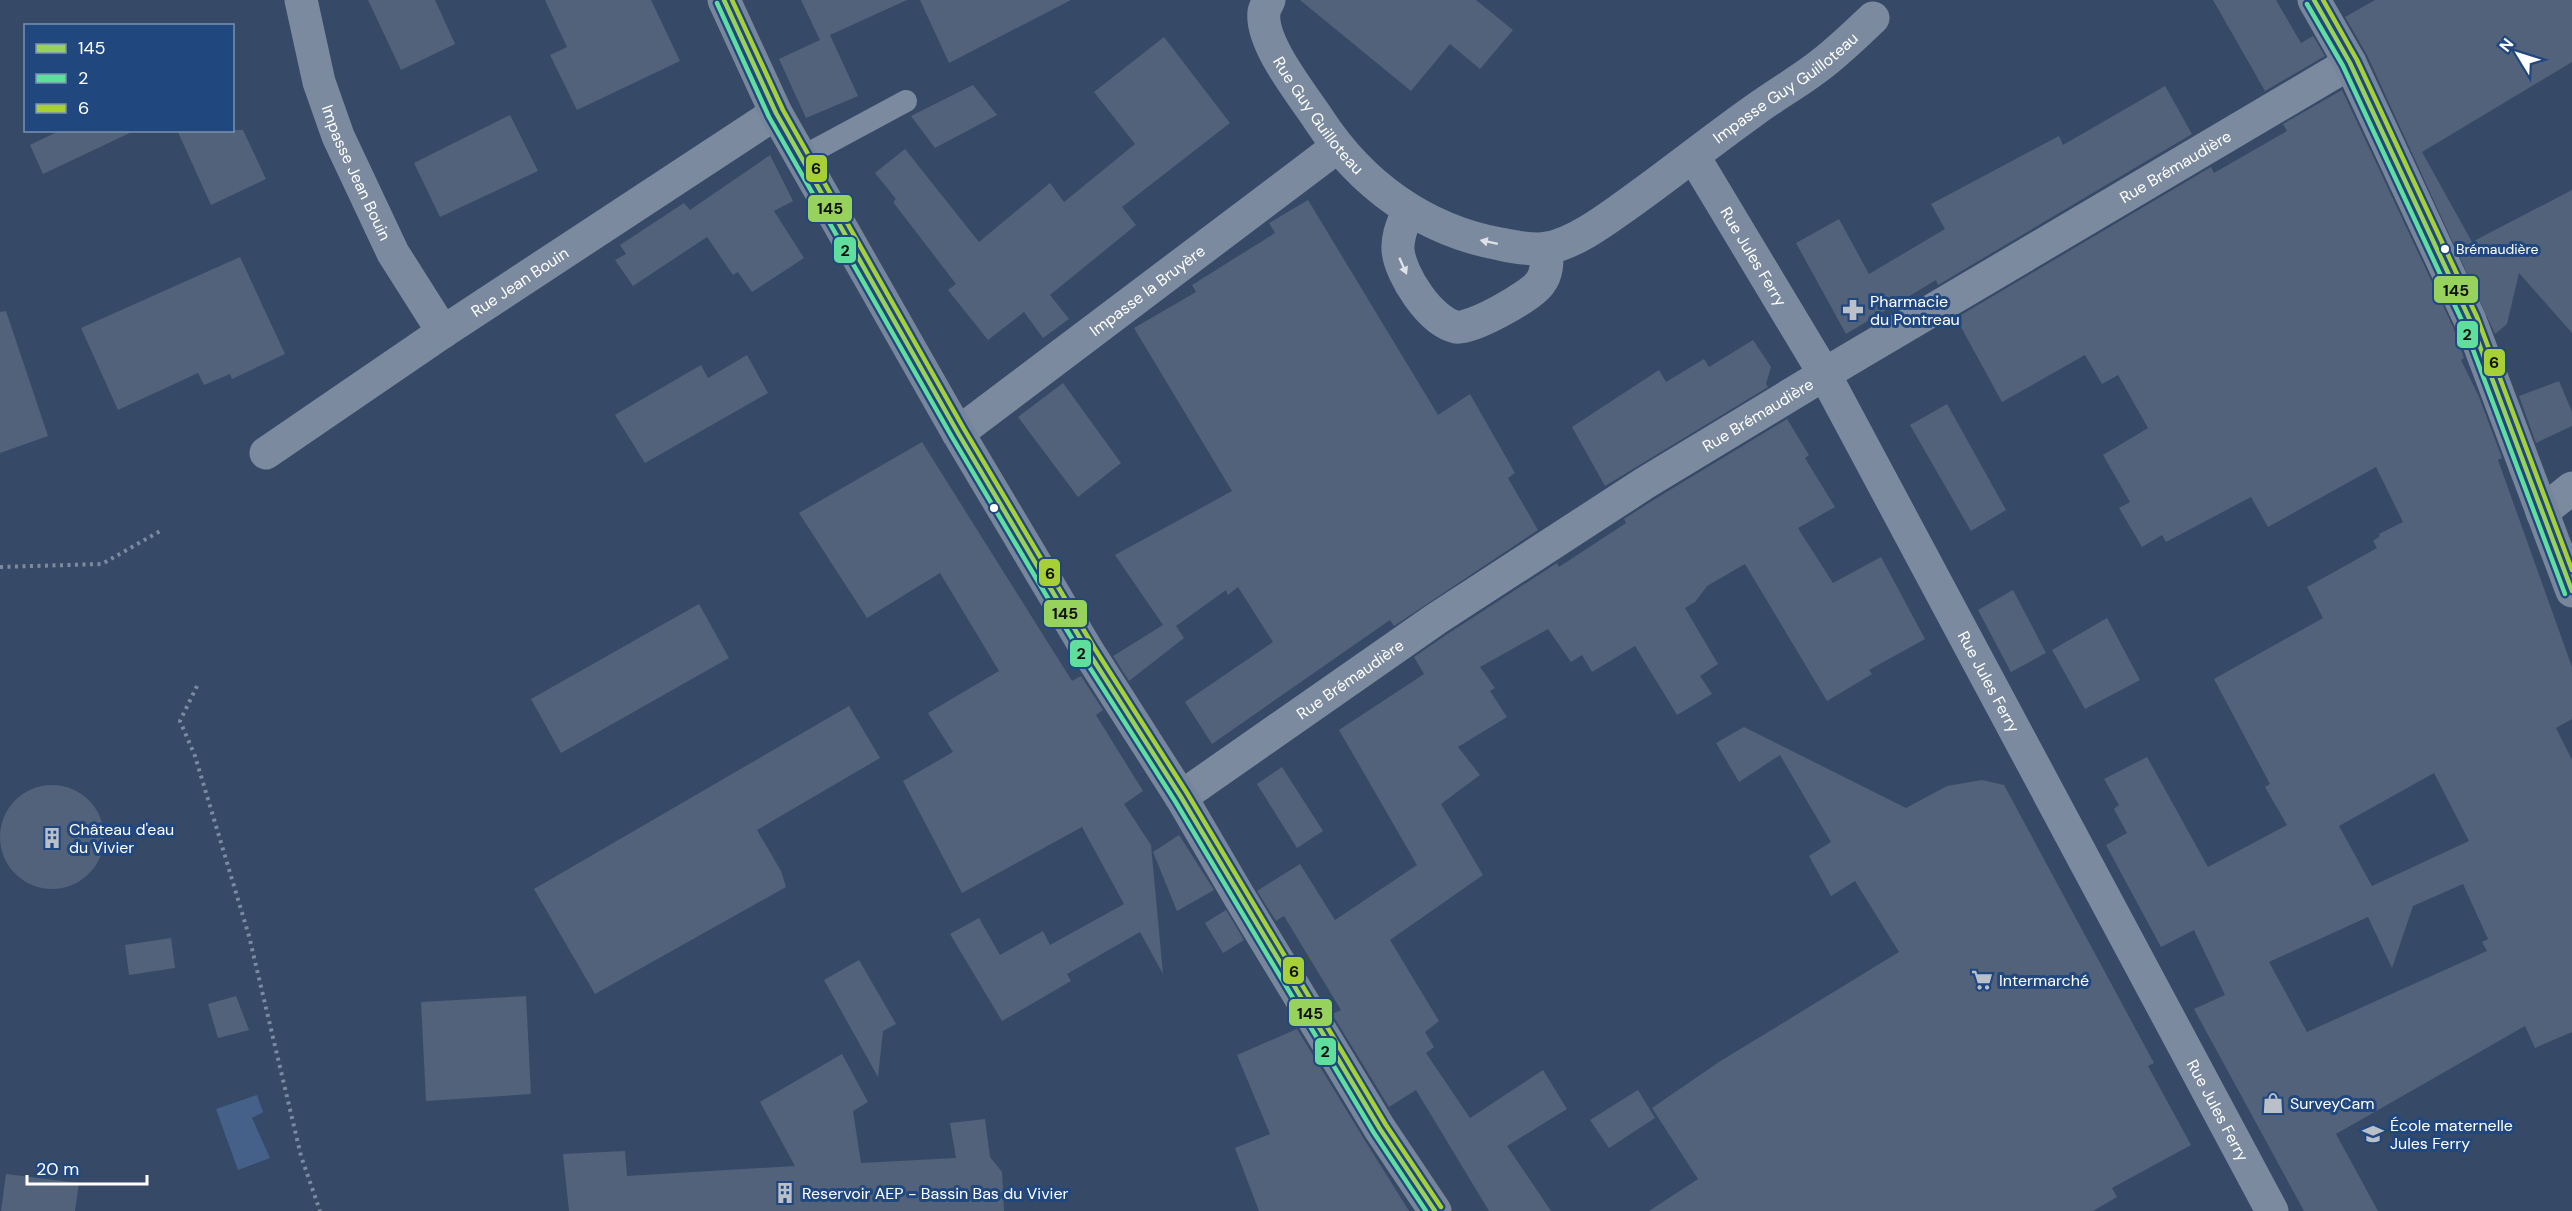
<svg xmlns="http://www.w3.org/2000/svg" width="2572" height="1211" font-family="'DM Sans',sans-serif">
  <style>
    .water { fill: #456189 }
    .building { fill: #51627a; fill-rule: evenodd }
    .lines { fill: none; stroke-linecap: round; stroke-linejoin: round }
    .path { stroke: #7b8a9f; stroke-width: 4; stroke-dasharray: 3 4.5; stroke-linecap: butt }
    .service { stroke: #7b8a9f; stroke-width: 22 }
    .minor { stroke: #7b8a9f; stroke-width: 33 }
    .secondary { stroke: #77869b; stroke-width: 33 }
    .bus-1-casing { stroke: #20477e; stroke-width: 9 }
    .bus-2-casing { stroke: #20477e; stroke-width: 9 }
    .bus-3-casing { stroke: #20477e; stroke-width: 9 }
    .bus-1 { stroke: #97d35c; stroke-width: 4.5 }
    .bus-2 { stroke: #60de9e; stroke-width: 4.5 }
    .bus-3 { stroke: #a7d037; stroke-width: 4.5 }
    .oneway { fill: #dee2e7 }
    .bus-dot { fill: #fff; stroke: #20477e; stroke-width: 2 }
    .labels { text-anchor: middle; dominant-baseline: central; stroke-width: 6; stroke-linejoin: round; paint-order: stroke }
    .bus-label { font-size: 14px; fill: #fff; stroke: #20477e; text-anchor: start }
    .street-label { font-size: 16px; fill: #fff; stroke: #20477e }
    .poi-label { font-size: 16px; fill: #fff; stroke: #20477e; text-anchor: start }
    .line-badge { stroke: #20477e; stroke-width: 2 }
    .pale-badge-label { font-size: 16px; text-anchor: middle; font-weight: bold; fill: #111 }
  </style>
  <rect width="100%" height="100%" fill="#364a68"/>
  <polygon class="water" points="257,1095 263,1112 252,1118 270,1158 238,1170 216,1109"/>
  <g class="building">
    <polygon points="368,0 435,0 455,44 401,70"/>
    <polygon points="545,0 651,0 680,61 577,110 550,55 567,47"/>
    <polygon points="801,0 907,0 830,35 858,96 806,118 779,59 820,40"/>
    <polygon points="920,0 1071,0 949,63"/>
    <polygon points="1300,0 1476,0 1513,30 1480,69 1450,44 1411,91"/>
    <polygon points="2213,0 2276,0 2301,43 2313,36 2325,56 2265,91"/>
    <polygon points="2375,0 2572,0 2572,62 2422,152 2472,242 2572,190 2572,333 2519,273 2507,324 2495,334 2367,55 2345,17"/>
    <polygon points="1164,37 1230,123 1122,207 1136,225 1050,295 1069,319 1043,338 1024,312 988,340 948,290 956,284 893,202 896,199 875,173 905,149 979,242 1050,183 1064,202 1135,144 1094,92"/>
    <polygon points="973,85 997,115 935,148 911,116"/>
    <polygon points="2165,86 2192,134 1938,285 1936,280 1846,334 1796,243 1839,219 1869,274 1945,229 1931,204 2059,136 2063,145"/>
    <path d="M2342,90L2453,327L2464,358L2461,360L2479,397L2502,458L2498,460L2572,667V719L2556,728L2572,760V1032L2535,1048L2525,1026L2336,1134L2378,1211H2304L2194,1009L2225,995L2194,930L2161,947L2106,845L2127,833L2114,809L2119,805L2104,779L2147,757L2208,867L2287,825L2265,787L2270,784L2214,679L2323,618L2307,587L2377,548L2373,541L2380,536L2379,534L2403,522L2376,467L2268,527L2251,497L2166,542L2162,535L2142,547L2119,508L2130,502L2103,455L2148,428L2118,375L2102,384L2085,355L2002,402L1956,318L2211,167L2214,173L2287,131L2283,124ZM2434,773L2469,841L2372,886L2339,826ZM2463,884L2488,939L2482,942L2487,951L2307,1032L2269,962L2368,917L2392,968L2413,906Z"/>
    <polygon points="510,115 538,171 440,217 414,163"/>
    <polygon points="61,130 136,130 43,174 30,145"/>
    <polygon points="177,130 243,130 266,179 211,205"/>
    <polygon points="770,155 793,201 774,211 804,258 752,292 738,272 733,275 707,237 633,286 615,260 626,254 620,245 684,203 690,210"/>
    <polygon points="1308,200 1438,415 1470,394 1515,473 1508,478 1538,530 1394,626 1390,620 1212,744 1185,702 1273,642 1238,587 1228,595 1226,590 1176,626 1184,638 1129,681 1113,656 1163,625 1115,555 1232,491 1134,328 1196,292 1192,285 1275,233 1269,223"/>
    <polygon points="240,257 285,354 232,379 230,374 204,385 198,373 118,410 81,328"/>
    <polygon points="6,311 48,436 0,453 0,312"/>
    <polygon points="1753,340 1771,367 1766,384 1768,387 1605,486 1572,427 1659,370 1666,382 1704,359 1709,367"/>
    <polygon points="747,355 768,393 645,463 615,415 701,365 708,378"/>
    <polygon points="2559,381 2572,412 2572,426 2536,443 2519,396"/>
    <polygon points="1063,383 1121,463 1078,497 1018,417"/>
    <polygon points="1947,404 2006,510 1971,531 1910,425"/>
    <polygon points="1787,419 1809,455 1805,458 1835,507 1798,528 1801,533 1833,583 1881,557 1925,639 1869,670 1872,674 1827,701 1745,564 1707,586 1695,602 1685,608 1718,664 1700,676 1712,694 1677,715 1635,646 1592,672 1582,655 1571,662 1548,629 1480,667 1495,688 1490,691 1507,717 1458,747 1480,775 1441,804 1483,875 1390,940 1439,1021 1425,1032 1434,1047 1426,1053 1470,1118 1543,1070 1567,1109 1507,1146 1551,1211 1489,1211 1416,1090 1389,1107 1332,1014 1341,1010 1284,916 1276,921 1257,891 1300,864 1335,920 1417,865 1339,730 1424,674 1414,657 1446,635 1557,563 1559,567 1626,523 1624,519 1655,499"/>
    <polygon points="922,442 1072,681 1081,676 1103,710 1096,715 1143,791 1124,804 1151,845 1163,974 1140,932 1067,974 1071,981 1002,1021 950,934 979,918 1000,955 1043,931 1050,945 1124,904 1082,827 962,893 903,781 953,752 928,713 999,671 940,573 867,618 799,513"/>
    <polygon points="2013,590 2046,653 2011,672 1978,610"/>
    <polygon points="699,604 729,658 561,753 531,699"/>
    <polygon points="2107,618 2140,680 2085,709 2052,650"/>
    <polygon points="849,706 880,758 757,830 781,871 786,887 595,994 534,889"/>
    <polygon points="1744,727 1906,808 1947,786 1982,780 2004,785 2154,1063 2148,1066 2191,1145 2112,1188 2117,1197 2093,1211 1649,1211 1698,1179 1652,1108 1719,1062 1899,952 1855,881 1831,896 1809,856 1831,842 1780,755 1739,782 1716,743"/>
    <polygon points="1282,767 1323,831 1297,848 1257,784"/>
    <circle cx="52" cy="837" r="52"/>
    <polygon points="1179,835 1214,890 1177,911 1153,852"/>
    <polygon points="1226,910 1244,940 1223,953 1205,923"/>
    <polygon points="171,938 175,968 129,975 125,945"/>
    <polygon points="859,960 896,1024 883,1031 878,1077 824,980"/>
    <polygon points="236,996 249,1030 218,1038 208,1004"/>
    <polygon points="526,996 531,1094 426,1101 421,1002"/>
    <polygon points="1297,1029 1364,1139 1409,1211 1259,1211 1235,1148 1270,1134 1237,1055"/>
    <polygon points="842,1054 868,1102 853,1111 861,1163 956,1158 950,1123 985,1119 990,1157 1002,1172 1004,1211 569,1211 563,1154 625,1151 627,1176 795,1166 760,1102"/>
    <polygon points="1638,1090 1655,1118 1609,1148 1590,1120"/>
    <polygon points="6,1174 79,1183 75,1211 1,1211"/>
  </g>
  <g class="lines">
    <g class="path">
      <polyline points="0,567 102,564 162,530"/>
      <polyline points="197,686 180,721 195,756 249,936 301,1156 320,1211"/>
    </g>
    <polyline class="service" points="802,157 906,101"/>
    <g class="minor">
      <path id="s1" d="M301,0L319,82L338,136L393,253L443,332"/>
      <path id="s2" d="M1269,0C1268,3 1264,9 1264,12C1260,43 1302,94 1319,120C1361,184 1423,230 1500,244C1514,247 1535,251 1549,248C1578,241 1604,221 1628,204C1670,174 1710,142 1752,112C1772,97 1795,84 1815,69C1836,54 1854,36 1873,18"/>
      <path id="s3" d="M1694,157L1825,375L2272,1211"/>
      <path d="M1408,210C1403,224 1397,236 1398,250C1400,275 1431,322 1456,327C1471,330 1531,296 1540,283C1548,273 1547,260 1547,248"/>
      <path id="s4" d="M958,433L1337,147"/>
      <path id="s5" d="M266,453L443,332L776,113"/>
      <polyline points="2542,512 2572,488"/>
      <path id="s6" d="M1181,797L1436,619L1645,483L1848,360L2350,63"/>
    </g>
    <g class="secondary">
      <polyline points="724,0 776,113 958,433 1089,653 1181,797 1240,898 1380,1129 1435,1211"/>
      <polyline points="2314,0 2350,63 2470,320 2572,591"/>
    </g>
    <defs>
      <g id="bus-1">
        <polyline points="724,0 776,113 958,433 1089,653 1181,797 1380,1129 1435,1211"/>
        <polyline points="2314,0 2350,63 2470,320 2572,591"/>
      </g>
      <g id="bus-2">
        <polyline points="717,3 769,117 952,437 1083,657 1175,801 1374,1133 1426,1211"/>
        <polyline points="2307,4 2343,66 2463,323 2565,594"/>
      </g>
      <g id="bus-3">
        <polyline points="732,0 783,110 964,429 1095,649 1187,793 1386,1125 1441,1207"/>
        <polyline points="2323,0 2357,60 2477,317 2572,570"/>
      </g>
    </defs>
    <use href="#bus-1" class="bus-1-casing"/>
    <use href="#bus-2" class="bus-2-casing"/>
    <use href="#bus-3" class="bus-3-casing"/>
    <use href="#bus-1" class="bus-1"/>
    <use href="#bus-2" class="bus-2"/>
    <use href="#bus-3" class="bus-3"/>
  </g>
  <defs><path id="oneway-solid" d="M-6-.8H1V-3.2L6.5 0L1 3.2V.8H-6Z" transform="scale(1.5)"/></defs>
  <g class="oneway">
    <use href="#oneway-solid" transform="translate(1489 242) rotate(-168)"/>
    <use href="#oneway-solid" transform="translate(1403 266) rotate(66)"/>
  </g>
  <defs>
    <symbol id="pharmacy-bare" viewBox="-9 -9 18 18"><path d="M-2-6h4v4h4v4h-4v4h-4v-4h-4v-4h4Z" fill="#b9c0ca" stroke="#20477e" stroke-width="2.5" paint-order="stroke"/></symbol>
    <symbol id="building-bare" viewBox="-9 -9 18 18"><path d="M-4-6H4V6H1V3H-1V6H-4ZM-2.5-4.3h1.7v1.8h-1.7ZM.8-4.3h1.7v1.8H.8ZM-2.5-1h1.7V.8h-1.7ZM.8-1h1.7V.8H.8Z" fill="#b9c0ca" stroke="#20477e" stroke-width="2.5" paint-order="stroke"/></symbol>
    <symbol id="supermarket-bare" viewBox="-9 -9 18 18"><path d="M-6-5.5h2.5l.6 2H6L4.5 2H-2.5L-4.4-4H-6ZM-1.5 3.2a1.3 1.3 0 1 0 .1 0ZM3 3.2a1.3 1.3 0 1 0 .1 0Z" fill="#b9c0ca" stroke="#20477e" stroke-width="2.5" paint-order="stroke"/></symbol>
    <symbol id="shop-bare" viewBox="-9 -9 18 18"><path d="M-5-2.5h2.3a2.7 3.5 0 0 1 5.4 0H5L5.5 6h-11ZM-1.5-2.5h3a1.5 2.3 0 0 0-3 0Z" fill="#b9c0ca" stroke="#20477e" stroke-width="2.5" paint-order="stroke"/></symbol>
    <symbol id="school-bare" viewBox="-9 -9 18 18"><path d="M0-5L7-2L0 1L-7-2ZM-4 1L0 2.5L4 1V4Q0 6-4 4Z" fill="#b9c0ca" stroke="#20477e" stroke-width="2.5" paint-order="stroke"/></symbol>
  </defs>
  <g fill-rule="evenodd">
    <use href="#pharmacy-bare" x="1838" y="295" width="30" height="30"/>
    <use href="#building-bare" x="37" y="823" width="30" height="30"/>
    <use href="#supermarket-bare" x="1967" y="965" width="30" height="30"/>
    <use href="#shop-bare" x="2258" y="1088" width="30" height="30"/>
    <use href="#school-bare" x="2358" y="1119" width="30" height="30"/>
    <use href="#building-bare" x="770" y="1178" width="30" height="30"/>
  </g>
  <g class="bus-dot">
    <circle cx="2445" cy="249" r="5"/>
    <circle cx="994" cy="508" r="5"/>
  </g>
  <g class="labels">
    <g class="bus-label">
      <text x="2456" y="249">Brémaudière</text>
    </g>
    <g class="street-label">
      <text stroke="none"><textPath href="#s2" startOffset="698">Impasse Guy Guilloteau</textPath></text>
      <text stroke="none"><textPath href="#s2" startOffset="132">Rue Guy Guilloteau</textPath></text>
      <text stroke="none"><textPath href="#s6" startOffset="1178">Rue Brémaudière</textPath></text>
      <text stroke="none"><textPath href="#s1" startOffset="182">Impasse Jean Bouin</textPath></text>
      <text stroke="none"><textPath href="#s3" startOffset="116">Rue Jules Ferry</textPath></text>
      <text stroke="none"><textPath href="#s5" startOffset="306">Rue Jean Bouin</textPath></text>
      <text stroke="none"><textPath href="#s4" startOffset="237">Impasse la Bruyère</textPath></text>
      <text stroke="none"><textPath href="#s6" startOffset="692">Rue Brémaudière</textPath></text>
      <text stroke="none"><textPath href="#s6" startOffset="206">Rue Brémaudière</textPath></text>
      <text stroke="none"><textPath href="#s3" startOffset="602">Rue Jules Ferry</textPath></text>
      <text stroke="none"><textPath href="#s3" startOffset="1088">Rue Jules Ferry</textPath></text>
    </g>
    <g class="poi-label">
      <text x="1870" y="301">Pharmacie<tspan x="1870" dy="18">du Pontreau</tspan></text>
      <text x="69" y="829">Château d'eau<tspan x="69" dy="18">du Vivier</tspan></text>
      <text x="1999" y="980">Intermarché</text>
      <text x="2290" y="1103">SurveyCam</text>
      <text x="2390" y="1125">École maternelle<tspan x="2390" dy="18">Jules Ferry</tspan></text>
      <text x="802" y="1193">Reservoir AEP - Bassin Bas du Vivier</text>
    </g>
  </g>
  <g class="line-badge">
    <rect x="805" y="154" width="23" height="29" rx="6" fill="#a7d037"/>
    <rect x="807" y="194" width="46" height="29" rx="6" fill="#97d35c"/>
    <rect x="833" y="236" width="24" height="28" rx="6" fill="#60de9e"/>
    <rect x="2433" y="275" width="46" height="29" rx="6" fill="#97d35c"/>
    <rect x="2456" y="320" width="23" height="29" rx="6" fill="#60de9e"/>
    <rect x="2483" y="348" width="23" height="29" rx="6" fill="#a7d037"/>
    <rect x="1038" y="558" width="23" height="29" rx="6" fill="#a7d037"/>
    <rect x="1043" y="599" width="45" height="29" rx="6" fill="#97d35c"/>
    <rect x="1069" y="639" width="23" height="29" rx="6" fill="#60de9e"/>
    <rect x="1282" y="956" width="23" height="29" rx="6" fill="#a7d037"/>
    <rect x="1288" y="998" width="45" height="29" rx="6" fill="#97d35c"/>
    <rect x="1314" y="1037" width="23" height="29" rx="6" fill="#60de9e"/>
  </g>
  <g class="pale-badge-label">
    <text x="816" y="174">6</text>
    <text x="830" y="214">145</text>
    <text x="845" y="256">2</text>
    <text x="2456" y="296">145</text>
    <text x="2467" y="340">2</text>
    <text x="2494" y="368">6</text>
    <text x="1050" y="579">6</text>
    <text x="1065" y="619">145</text>
    <text x="1081" y="659">2</text>
    <text x="1294" y="977">6</text>
    <text x="1310" y="1019">145</text>
    <text x="1325" y="1057">2</text>
  </g>
  <rect x="24" y="24" width="210" height="108" fill="#20477e" stroke="#7991b2" stroke-width="1.5"/>
  <rect x="36" y="44" width="30" height="9" fill="#97d35c" stroke="#7991b2" stroke-width="1.5"/>
  <text x="78" y="54" font-size="18" fill="#ffffff">145</text>
  <rect x="36" y="74" width="30" height="9" fill="#60de9e" stroke="#7991b2" stroke-width="1.5"/>
  <text x="78" y="84" font-size="18" fill="#ffffff">2</text>
  <rect x="36" y="104" width="30" height="9" fill="#a7d037" stroke="#7991b2" stroke-width="1.5"/>
  <text x="78" y="114" font-size="18" fill="#ffffff">6</text>
  <g transform="translate(2518 54) rotate(308)" stroke="#20477e" stroke-width="4.5" paint-order="stroke">
  <path d="M0-4.5L10 22L0 15L-10 22Z" fill="#ffffff"/>
  <text y="-9" font-size="16" font-weight="bold" text-anchor="middle" fill="#ffffff">N</text>
  </g>
  <path d="M27 1175v9h120v-9" fill="none" stroke="#ffffff" stroke-width="3"/>
  <text x="36" y="1175" font-size="18" fill="#ffffff" stroke="#20477e" stroke-width="4.5" paint-order="stroke">20 m</text>
</svg>
